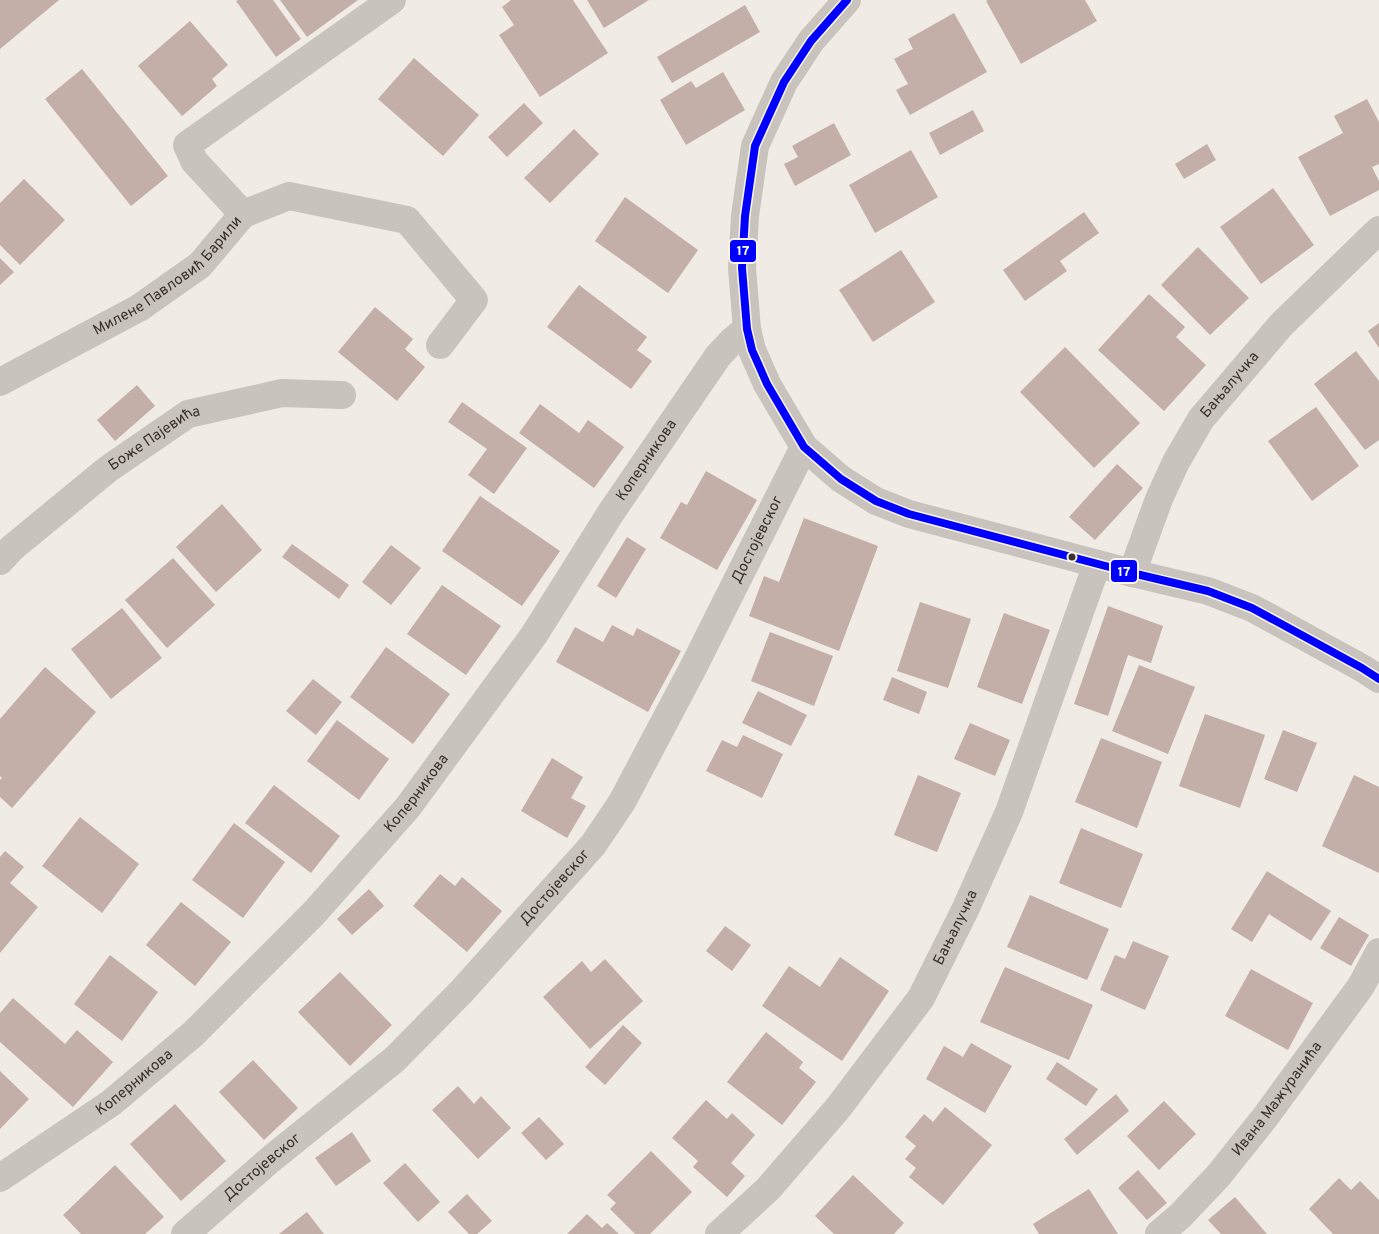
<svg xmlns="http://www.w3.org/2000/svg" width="1379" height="1234" font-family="Overpass,sans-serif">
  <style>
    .building { fill: #c3afa7 }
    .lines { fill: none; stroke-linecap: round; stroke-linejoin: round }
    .minor { stroke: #c9c3be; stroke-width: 28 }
    .bus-1-casing { stroke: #fbf5ee; stroke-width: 11 }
    .bus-1 { stroke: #00f; stroke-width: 8 }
    .bus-dot { fill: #3b302b; stroke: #fbf5ee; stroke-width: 2 }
    .labels { text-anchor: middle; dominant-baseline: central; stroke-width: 5; stroke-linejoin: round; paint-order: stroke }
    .street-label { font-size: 15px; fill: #3b302b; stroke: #fbf5ee }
    .line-badge { stroke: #fbf5ee; stroke-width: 2 }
    .badge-label { font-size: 14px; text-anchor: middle; font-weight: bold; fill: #fff }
  </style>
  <rect width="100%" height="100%" fill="#f0ebe5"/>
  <g class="building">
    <polygon points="0,0 59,0 0,49"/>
    <polygon points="238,0 273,0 301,39 276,57 236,1"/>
    <polygon points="280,0 358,0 307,37"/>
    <polygon points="511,0 573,0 608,53 540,97 499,35 514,25 502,7"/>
    <polygon points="587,0 649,0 604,28"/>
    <polygon points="988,0 1085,0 1097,21 1021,64 986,1"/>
    <polygon points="745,5 760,32 672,83 657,57"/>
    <polygon points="954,13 987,72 910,115 896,90 908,84 894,59 913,49 908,39"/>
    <polygon points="190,21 228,65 212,79 217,86 182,116 138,66"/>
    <polygon points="414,58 479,115 443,156 378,99"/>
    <polygon points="82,69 168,176 131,206 45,99"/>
    <polygon points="723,72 745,110 686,145 660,100 691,81 696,88"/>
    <polygon points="1367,99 1379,122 1379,164 1372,167 1379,181 1379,190 1330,216 1298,157 1343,133 1334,116"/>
    <polygon points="524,103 543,123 507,157 488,137"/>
    <polygon points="973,110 984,131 940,155 929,133"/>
    <polygon points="834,123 851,155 795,186 784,164 798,157 792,146"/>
    <polygon points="574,129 599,154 550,203 524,178"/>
    <polygon points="1207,144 1216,160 1184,179 1175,164"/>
    <polygon points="911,150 938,197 875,233 849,185"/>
    <polygon points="24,179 65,220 20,265 0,245 0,203"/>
    <polygon points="1273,188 1314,245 1261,284 1220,227"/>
    <polygon points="625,197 698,250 668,293 595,241"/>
    <polygon points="1084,212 1099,233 1060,261 1067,271 1025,301 1003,270"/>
    <polygon points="1198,247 1249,298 1210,335 1161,285"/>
    <polygon points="901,250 935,302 873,342 839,290"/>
    <polygon points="0,258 14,272 0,285"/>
    <polygon points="579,285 647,337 637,350 652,361 631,389 547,327"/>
    <polygon points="1149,294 1185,327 1176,337 1206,365 1164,411 1098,350"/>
    <polygon points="375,307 413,339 405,349 425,367 397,401 338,352"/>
    <polygon points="1379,323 1379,348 1368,331"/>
    <polygon points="1065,347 1140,423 1094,468 1020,392"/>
    <polygon points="1356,351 1379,381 1379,440 1365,450 1314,384"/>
    <polygon points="137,385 155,406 115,441 97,420"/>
    <polygon points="462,402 527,448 494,494 468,475 487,449 448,422"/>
    <polygon points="540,404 579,433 588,420 624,447 594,488 519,433"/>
    <polygon points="1316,407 1359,466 1312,501 1268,441"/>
    <polygon points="1117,464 1143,488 1095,540 1069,517"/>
    <polygon points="706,471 757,500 717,570 660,538 681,502 687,505"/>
    <polygon points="480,496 560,551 522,606 442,551"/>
    <polygon points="222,504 262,550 216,592 176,547"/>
    <polygon points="804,518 878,546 839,651 749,616 764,576 779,582"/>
    <polygon points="627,537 646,549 616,598 597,586"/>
    <polygon points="292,544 349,585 339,599 282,557"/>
    <polygon points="391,545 421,568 391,605 362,582"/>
    <polygon points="173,558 215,605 167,648 125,600"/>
    <polygon points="442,585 501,626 466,675 407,634"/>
    <polygon points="920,602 971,619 948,688 897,671"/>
    <polygon points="1108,606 1163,626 1151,663 1128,655 1108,716 1074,704"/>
    <polygon points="122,608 162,658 111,699 71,649"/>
    <polygon points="1004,613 1050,630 1022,704 977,687"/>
    <polygon points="612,625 633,636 637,628 681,651 648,712 556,662 575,627 603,642"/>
    <polygon points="770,632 833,656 814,706 751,681"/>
    <polygon points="386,647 450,694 413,744 350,697"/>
    <polygon points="1139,665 1195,687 1168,754 1112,731"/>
    <polygon points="45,667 96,712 12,808 0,797 0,780 2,778 0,776 0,719"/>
    <polygon points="892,677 927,692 919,714 883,700"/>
    <polygon points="313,679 342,702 316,735 286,711"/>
    <polygon points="758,691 807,715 791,746 742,723"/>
    <polygon points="1205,714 1265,735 1240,808 1179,786"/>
    <polygon points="337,720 389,759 359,800 307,761"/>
    <polygon points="970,723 1010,740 995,776 954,759"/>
    <polygon points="1283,730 1317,743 1297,792 1264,779"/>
    <polygon points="743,735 783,754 762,798 706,771 722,740 737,747"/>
    <polygon points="1101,738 1162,762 1137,828 1075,802"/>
    <polygon points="552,758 583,777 571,798 586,806 567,838 521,811"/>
    <polygon points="918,775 961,793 937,852 894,835"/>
    <polygon points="1354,775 1379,787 1379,873 1322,846"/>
    <polygon points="274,785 340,836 311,873 245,823"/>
    <polygon points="80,817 139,864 102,913 42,866"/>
    <polygon points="234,823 285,862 243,918 192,880"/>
    <polygon points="1081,828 1143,854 1121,908 1059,883"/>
    <polygon points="5,851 24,867 10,883 38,907 0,953 0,857"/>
    <polygon points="1267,871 1331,911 1311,941 1269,914 1252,942 1231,929"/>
    <polygon points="440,874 455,886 462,877 502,911 467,952 413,906"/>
    <polygon points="369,889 384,906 352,935 337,919"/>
    <polygon points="1030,895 1109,929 1087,980 1007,947"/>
    <polygon points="181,902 231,942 195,986 146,945"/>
    <polygon points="1339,917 1369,935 1351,966 1320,948"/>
    <polygon points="725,926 751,945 732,971 706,951"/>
    <polygon points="1133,941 1169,956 1145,1010 1100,990 1115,955 1125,959"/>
    <polygon points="110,955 158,992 122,1041 74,1004"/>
    <polygon points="840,957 889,991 842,1061 762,1006 789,966 820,987"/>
    <polygon points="605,959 643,1001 590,1049 543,997 582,961 591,972"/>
    <polygon points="1005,967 1093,1005 1069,1060 980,1022"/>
    <polygon points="1251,969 1313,1003 1288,1050 1225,1016"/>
    <polygon points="340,972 392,1025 350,1066 298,1012"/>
    <polygon points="13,998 65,1044 77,1030 113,1062 73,1107 0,1042 0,1013"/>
    <polygon points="623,1025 642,1043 605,1085 585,1067"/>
    <polygon points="766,1032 803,1062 799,1068 816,1082 782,1125 727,1082"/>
    <polygon points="971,1043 1012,1066 985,1113 926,1079 944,1046 963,1057"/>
    <polygon points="253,1060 298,1108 264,1140 219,1092"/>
    <polygon points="1057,1062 1098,1089 1086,1106 1046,1079"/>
    <polygon points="0,1071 29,1099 0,1129"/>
    <polygon points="458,1086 474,1104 481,1096 511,1128 478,1159 432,1110"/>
    <polygon points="1116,1094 1129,1111 1077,1155 1064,1139"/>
    <polygon points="706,1100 727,1119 732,1113 755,1135 731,1163 745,1176 727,1197 693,1167 698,1161 672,1138"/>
    <polygon points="1164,1101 1196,1134 1159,1170 1127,1136"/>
    <polygon points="175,1104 226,1161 181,1201 130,1144"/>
    <polygon points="945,1107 992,1145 943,1205 909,1177 916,1168 905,1159 916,1146 905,1137 924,1114 933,1122"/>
    <polygon points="539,1117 564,1144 546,1160 521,1133"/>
    <polygon points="352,1132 371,1161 336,1186 315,1158"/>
    <polygon points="651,1151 692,1192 650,1234 635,1234 610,1209 616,1203 607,1195"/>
    <polygon points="405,1163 440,1202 418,1222 383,1183"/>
    <polygon points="115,1165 164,1217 145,1234 81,1234 63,1215"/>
    <polygon points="1138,1170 1167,1203 1147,1220 1118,1188"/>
    <polygon points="853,1175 904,1223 894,1234 834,1234 815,1216"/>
    <polygon points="1339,1178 1351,1190 1360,1181 1379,1200 1379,1234 1333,1234 1309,1209"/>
    <polygon points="1089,1189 1118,1234 1039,1234 1033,1224"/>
    <polygon points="467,1194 492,1221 477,1234 469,1234 448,1212"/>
    <polygon points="1235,1197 1267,1234 1221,1234 1208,1220"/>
    <polygon points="307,1212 324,1234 279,1234"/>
    <polygon points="587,1214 602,1228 607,1223 619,1234 567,1234"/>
  </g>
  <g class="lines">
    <g class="minor">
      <polyline points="847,0 811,41 784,82 755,146 745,216 742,268 747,329 752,350 767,384 804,447 841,479 876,501 909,514 1132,573 1208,591 1252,608 1362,668 1379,679"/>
      <polyline points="243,214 289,196 407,220 474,300 440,345"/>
      <path id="s1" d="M0,382L139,308L200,265L243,214L194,161L187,145L392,0"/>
      <path id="s2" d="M0,561L12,548L108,469L188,414L282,393L342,395"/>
      <path id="s3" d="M1132,573L1159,499L1176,462L1201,419L1281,325L1379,230"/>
      <path id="s4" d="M0,1178L111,1103L193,1034L314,913L408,807L534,635L610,514L718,356L732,341L747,329"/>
      <path id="s5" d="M185,1234L271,1159L395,1059L462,991L593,845L622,802L694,666L804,447"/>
      <path id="s6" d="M719,1234L768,1189L838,1108L921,998L965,910L1009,812L1097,564"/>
      <path id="s7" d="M1159,1234L1180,1216L1218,1176L1266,1116L1361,986L1379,952"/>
    </g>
    <defs>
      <polyline id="bus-1" points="847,0 811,41 784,82 755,146 745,216 742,268 747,329 752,350 767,384 804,447 841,479 876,501 909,514 1132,573 1208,591 1252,608 1362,668 1379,679"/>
    </defs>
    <use href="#bus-1" class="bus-1-casing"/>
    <use href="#bus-1" class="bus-1"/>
  </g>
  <circle class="bus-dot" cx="1072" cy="557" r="4.5"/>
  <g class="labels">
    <g class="street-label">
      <text stroke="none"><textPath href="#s1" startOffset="200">Милене Павловић Барили</textPath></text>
      <text stroke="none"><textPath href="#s3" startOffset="214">Бањалучка</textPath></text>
      <text stroke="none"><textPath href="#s2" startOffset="198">Боже Пајевића</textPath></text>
      <text stroke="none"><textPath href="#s4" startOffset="975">Коперникова</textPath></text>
      <text stroke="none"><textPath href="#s5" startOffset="912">Достојевског</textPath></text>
      <text stroke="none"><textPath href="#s4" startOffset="570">Коперникова</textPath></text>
      <text stroke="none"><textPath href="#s5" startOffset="508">Достојевског</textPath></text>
      <text stroke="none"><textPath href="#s6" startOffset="390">Бањалучка</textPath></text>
      <text stroke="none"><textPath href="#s4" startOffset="165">Коперникова</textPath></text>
      <text stroke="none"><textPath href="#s7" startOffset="180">Ивана Мажуранића</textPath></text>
      <text stroke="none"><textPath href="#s5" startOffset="102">Достојевског</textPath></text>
    </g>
  </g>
  <g class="line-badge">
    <rect x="729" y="239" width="28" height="24" rx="5" fill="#00f"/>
    <rect x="1110" y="559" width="28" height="24" rx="5" fill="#00f"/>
  </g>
  <g class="badge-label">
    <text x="743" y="255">17</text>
    <text x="1124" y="576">17</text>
  </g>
</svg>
